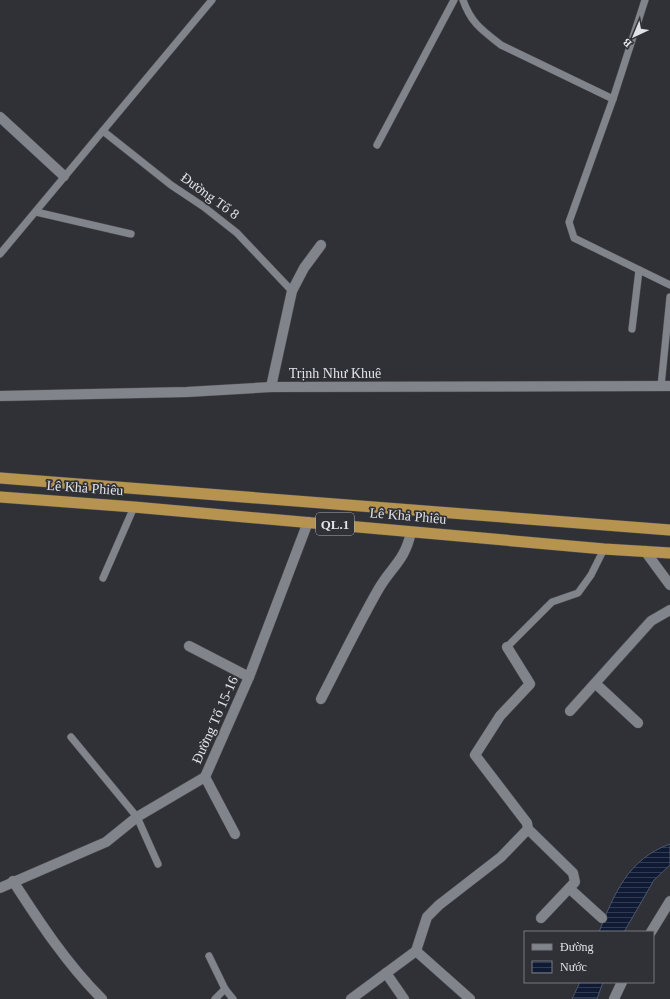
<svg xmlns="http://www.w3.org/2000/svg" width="670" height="999" font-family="'Times New Roman',serif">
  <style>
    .water { fill: url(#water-rules); stroke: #4e566a }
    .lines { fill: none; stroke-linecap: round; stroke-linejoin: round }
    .service-casing { stroke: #4c4d52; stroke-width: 8 }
    .minor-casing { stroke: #4c4d52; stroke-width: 11 }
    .tertiary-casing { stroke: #4c4d52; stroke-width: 11 }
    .trunk-casing { stroke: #4c4d52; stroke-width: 12 }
    .service { stroke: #81848a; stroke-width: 7 }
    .minor { stroke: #81848a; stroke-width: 10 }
    .tertiary { stroke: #81848a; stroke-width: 10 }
    .trunk { stroke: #b6944f; stroke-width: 11 }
    .labels { text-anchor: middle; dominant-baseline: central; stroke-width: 3.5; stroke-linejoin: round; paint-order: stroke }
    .shield { fill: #2f3136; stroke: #acadb1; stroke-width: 1 }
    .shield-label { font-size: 13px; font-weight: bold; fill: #e1e2e6 }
    .street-label { font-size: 14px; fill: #e1e2e6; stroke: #2f3136 }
  </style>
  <defs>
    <pattern id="water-rules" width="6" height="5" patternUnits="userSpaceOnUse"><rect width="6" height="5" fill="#0f1a35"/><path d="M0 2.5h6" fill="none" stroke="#323b52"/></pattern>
  </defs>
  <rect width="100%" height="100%" fill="#2f3136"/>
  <g class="water">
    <path d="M670,844V865L654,880L624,932H599C614,894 628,859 670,844Z"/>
    <polygon points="580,982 603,982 597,999 572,999"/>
  </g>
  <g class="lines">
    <defs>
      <g id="service">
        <path d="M463,0C471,23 482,30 501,45L613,99"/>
        <polyline points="645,0 613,99 569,222 574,238 670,285"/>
        <polyline points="103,131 171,185 204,207 237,233 292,291"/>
        <polyline points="377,145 454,0"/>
        <polyline points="36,212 131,234"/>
        <polyline points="0,254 212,0"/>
        <polyline points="632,329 639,270"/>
        <polyline points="661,386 670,297"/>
        <polyline points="103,578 134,507"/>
        <polyline points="507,647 552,602 578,593 591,575 604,549"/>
        <polyline points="71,737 137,817 158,864"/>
        <polyline points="209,956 225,989 233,999"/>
        <polyline points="215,999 225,989"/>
      </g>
      <g id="minor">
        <polyline points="0,117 64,176"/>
        <polyline points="271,387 292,291 304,268 321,245"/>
        <polyline points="645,551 670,585"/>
        <polyline points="189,646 249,677"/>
        <polyline points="596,684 638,723"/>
        <path d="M321,699C340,662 358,625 378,590C391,567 405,561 411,532"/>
        <polyline points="570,711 651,621 670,610"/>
        <polyline points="205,777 235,834"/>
        <polyline points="528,829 573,873 575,882 541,918"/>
        <path d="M13,881C40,923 67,964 102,999"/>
        <polyline points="0,888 106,842 137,817 205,777 249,677 308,522"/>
        <polyline points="570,889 602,918"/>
        <polyline points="651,932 670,901"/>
        <polyline points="416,951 470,999"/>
        <polyline points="386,973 404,999"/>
        <polyline points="351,999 416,951 427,917 439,905 501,857 528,829 527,823 475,755 500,716 530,684 507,647"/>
        <polyline points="614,999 622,982"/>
      </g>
      <polyline id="tertiary" points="0,396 187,392 271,387 670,386"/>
      <g id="trunk">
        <polyline points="0,478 670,530"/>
        <polyline points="0,497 134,507 604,549 670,553"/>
      </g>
    </defs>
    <use href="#service" class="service-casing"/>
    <use href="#minor" class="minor-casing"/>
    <use href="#tertiary" class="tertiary-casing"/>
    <use href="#trunk" class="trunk-casing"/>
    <use href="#service" class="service"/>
    <use href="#minor" class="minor"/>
    <use href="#tertiary" class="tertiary"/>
    <use href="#trunk" class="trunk"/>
  </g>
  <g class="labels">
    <rect class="shield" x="316" y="513" width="38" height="22" rx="3"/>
    <g class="shield-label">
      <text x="335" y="524">QL.1</text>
    </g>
    <g class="street-label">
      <text transform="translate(210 196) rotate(36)">Đường Tổ 8</text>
      <text x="335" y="373">Trịnh Như Khuê</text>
      <text transform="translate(85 488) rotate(4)">Lê Khả Phiêu</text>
      <text transform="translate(408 516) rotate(5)">Lê Khả Phiêu</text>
      <text transform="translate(215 720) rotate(-66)">Đường Tổ 15-16</text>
    </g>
  </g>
  <rect x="524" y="931" width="130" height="52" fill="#2f3136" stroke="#76787c"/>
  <rect x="532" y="944" width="20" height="6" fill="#81848a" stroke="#76787c"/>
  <text x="560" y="951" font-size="12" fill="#e1e2e6">Đường</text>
  <rect x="532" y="961" width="20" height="12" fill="url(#water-rules)" stroke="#76787c"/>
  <text x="560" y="971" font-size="12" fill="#e1e2e6">Nước</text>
  <g transform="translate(634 36) rotate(224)" stroke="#2f3136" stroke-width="3" paint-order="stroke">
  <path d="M0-3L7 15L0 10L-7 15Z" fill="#e1e2e6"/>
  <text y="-6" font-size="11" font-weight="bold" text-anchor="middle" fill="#e1e2e6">B</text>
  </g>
</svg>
